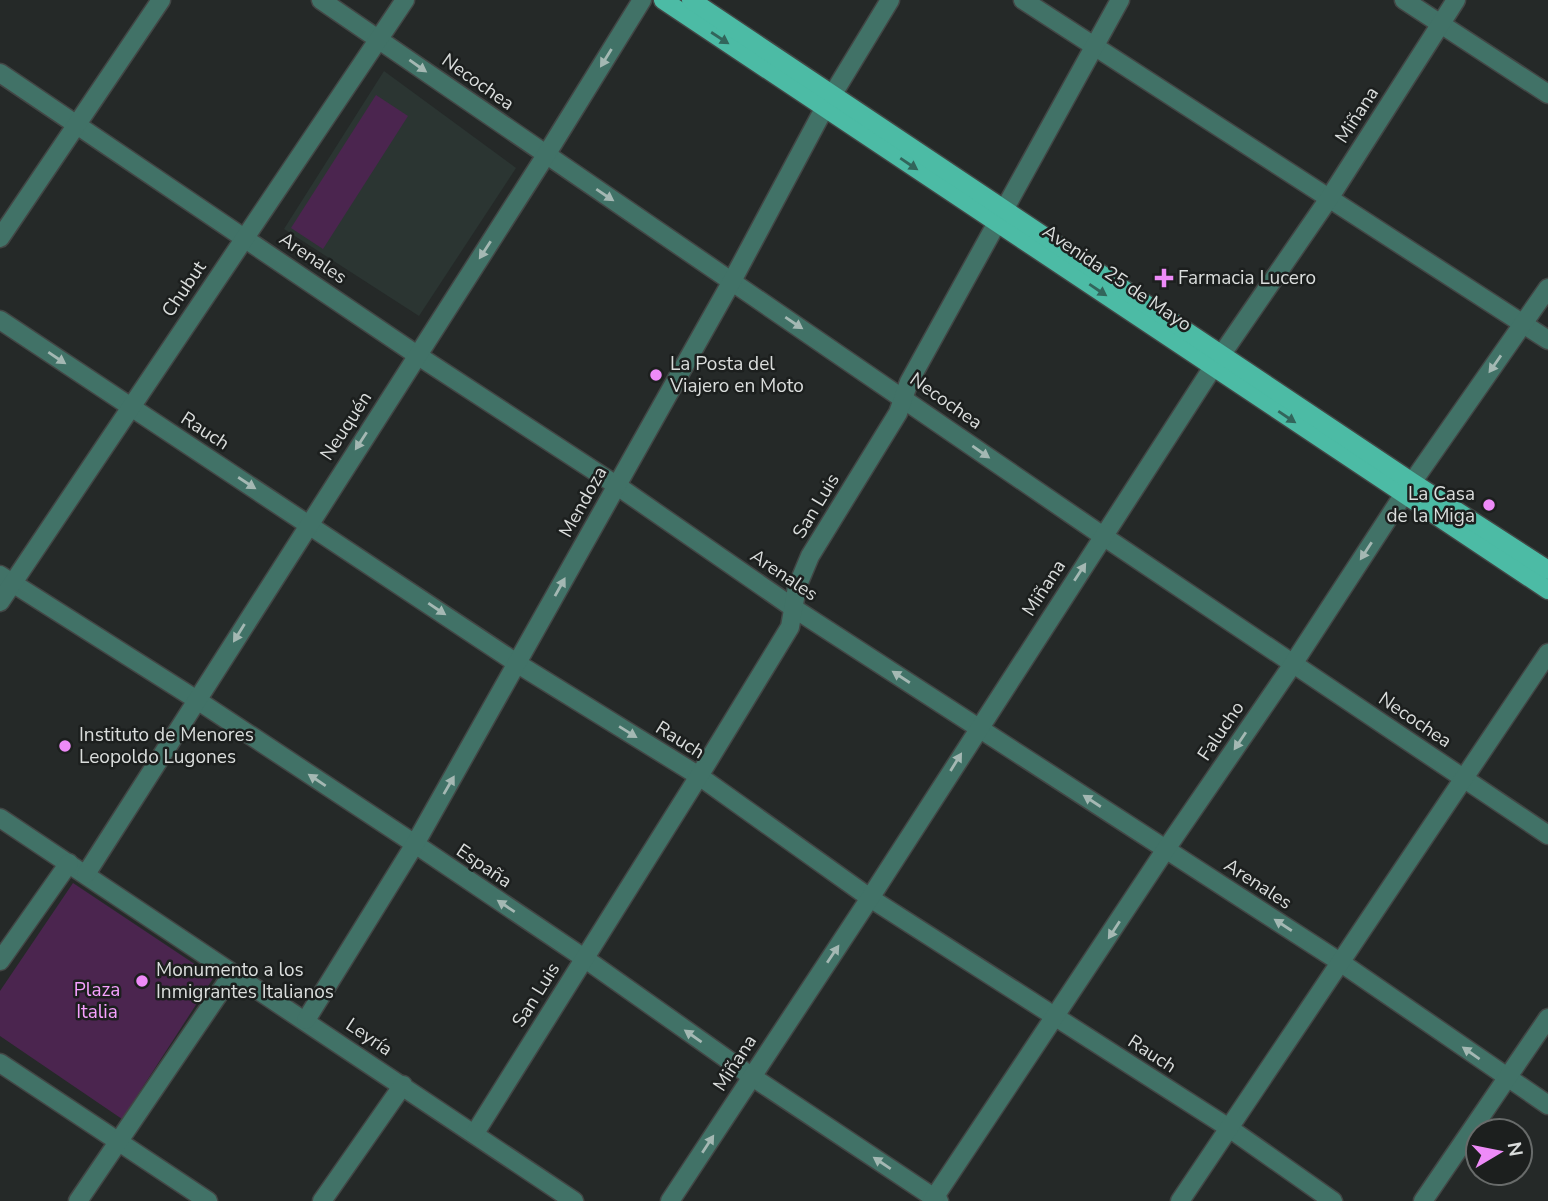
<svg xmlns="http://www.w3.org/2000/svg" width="1548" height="1201" font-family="'Nunito Sans',sans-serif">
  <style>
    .built { fill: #2b3532 }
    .park { fill: #4b254f }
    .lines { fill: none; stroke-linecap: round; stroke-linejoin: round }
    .minor-casing { stroke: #424645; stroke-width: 21 }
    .major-casing { stroke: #424645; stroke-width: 21 }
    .minor { stroke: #417267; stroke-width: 18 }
    .major { stroke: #4cbba5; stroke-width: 18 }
    .oneway { fill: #32655b }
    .oneway2 { fill: #a4b8b3 }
    .poi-dot { fill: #ee8bf8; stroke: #1c1f1e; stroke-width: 2.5 }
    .labels { text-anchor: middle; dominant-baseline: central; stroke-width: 5; stroke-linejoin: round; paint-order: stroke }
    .street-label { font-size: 19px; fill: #dadddc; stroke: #1c1f1e }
    .poi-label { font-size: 19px; fill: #dadddc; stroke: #1c1f1e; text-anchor: start }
    .park-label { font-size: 19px; fill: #f6a1fe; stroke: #1c1f1e }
  </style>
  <rect width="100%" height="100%" fill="#252928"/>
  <polygon class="built" points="384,71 516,168 419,316 284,229"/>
  <g class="park">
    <polygon points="376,95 408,116 323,249 291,228"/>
    <polygon points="73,883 214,977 122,1119 0,1036 0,991"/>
  </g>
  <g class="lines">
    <defs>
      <g id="minor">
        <polyline points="321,0 1103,536 1548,835"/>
        <polyline points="1023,0 1548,340"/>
        <polyline points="1404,0 1548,94"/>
        <polyline points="0,73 417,355 616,485 795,609 1340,962 1548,1105"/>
        <polyline points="0,238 161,0"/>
        <polyline points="0,320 518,664 699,776 870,898 1229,1128 1333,1201"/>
        <polyline points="0,575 197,700 415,844 584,958 751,1076 939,1201"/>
        <polyline points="0,602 405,0"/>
        <polyline points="0,818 574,1201"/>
        <polyline points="86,874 546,155 642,0"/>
        <polyline points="0,961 69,863"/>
        <polyline points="306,1020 415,844 732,281 825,107 890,0"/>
        <polyline points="0,1063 208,1201"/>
        <polyline points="475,1133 699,776 790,627 797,587 810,556 898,413 909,382 1120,0"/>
        <polyline points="78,1201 233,973"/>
        <polyline points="322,1201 403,1085"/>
        <polyline points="670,1201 870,898 1213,367 1330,197 1456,0"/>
        <polyline points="932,1201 1166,849 1293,664 1404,494 1548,288"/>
        <polyline points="1180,1201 1548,653"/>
        <polyline points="1423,1201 1548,1018"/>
      </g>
      <g id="major">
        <polyline points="663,0 1548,590"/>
        <polyline points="691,0 1412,482 1548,570"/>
      </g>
    </defs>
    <use href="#minor" class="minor-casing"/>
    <use href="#major" class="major-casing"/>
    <use href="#minor" class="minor"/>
    <use href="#major" class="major"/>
  </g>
  <defs><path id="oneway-solid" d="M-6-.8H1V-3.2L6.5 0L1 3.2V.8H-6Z" transform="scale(1.75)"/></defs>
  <g class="oneway">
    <use href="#oneway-solid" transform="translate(720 38) rotate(33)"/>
    <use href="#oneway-solid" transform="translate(909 164) rotate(34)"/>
    <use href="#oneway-solid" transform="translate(1098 290) rotate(34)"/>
    <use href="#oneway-solid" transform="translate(1287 417) rotate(34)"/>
  </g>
  <g class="oneway2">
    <use href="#oneway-solid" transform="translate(606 58) rotate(122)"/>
    <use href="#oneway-solid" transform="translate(418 66) rotate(35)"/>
    <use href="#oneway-solid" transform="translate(605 195) rotate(34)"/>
    <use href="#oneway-solid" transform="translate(485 250) rotate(123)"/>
    <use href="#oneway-solid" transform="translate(794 323) rotate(34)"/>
    <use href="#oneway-solid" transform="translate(57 358) rotate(34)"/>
    <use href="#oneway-solid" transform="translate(1495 364) rotate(125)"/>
    <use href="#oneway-solid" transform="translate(361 441) rotate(123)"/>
    <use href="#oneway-solid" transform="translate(981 452) rotate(35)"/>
    <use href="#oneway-solid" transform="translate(247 483) rotate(33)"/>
    <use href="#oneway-solid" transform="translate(1366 551) rotate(123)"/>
    <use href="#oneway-solid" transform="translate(1080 572) rotate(-57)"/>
    <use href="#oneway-solid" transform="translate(560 587) rotate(-61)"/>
    <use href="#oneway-solid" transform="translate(437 609) rotate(34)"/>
    <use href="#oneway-solid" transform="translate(239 633) rotate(122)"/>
    <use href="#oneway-solid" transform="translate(901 677) rotate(-147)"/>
    <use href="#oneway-solid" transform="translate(628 732) rotate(32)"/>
    <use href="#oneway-solid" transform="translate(1240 741) rotate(124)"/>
    <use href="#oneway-solid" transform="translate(956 762) rotate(-58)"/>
    <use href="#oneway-solid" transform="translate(317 780) rotate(-146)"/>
    <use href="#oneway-solid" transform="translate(449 785) rotate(-60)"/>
    <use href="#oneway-solid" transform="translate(1092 801) rotate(-147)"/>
    <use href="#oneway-solid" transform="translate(506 906) rotate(-146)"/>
    <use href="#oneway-solid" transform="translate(1283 925) rotate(-147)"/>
    <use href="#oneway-solid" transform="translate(1114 930) rotate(123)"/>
    <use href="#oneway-solid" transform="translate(833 954) rotate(-56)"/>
    <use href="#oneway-solid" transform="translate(693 1036) rotate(-145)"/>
    <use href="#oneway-solid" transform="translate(1471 1053) rotate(-145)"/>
    <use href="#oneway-solid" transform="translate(708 1144) rotate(-57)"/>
    <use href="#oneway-solid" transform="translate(882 1163) rotate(-146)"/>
  </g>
  <g class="poi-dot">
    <path d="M1160.5 267.5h7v7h7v7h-7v7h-7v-7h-7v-7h7z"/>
    <circle cx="656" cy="375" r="7"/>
    <circle cx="1489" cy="505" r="7"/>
    <circle cx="65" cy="746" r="7"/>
    <circle cx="142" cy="981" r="7"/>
  </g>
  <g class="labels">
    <g class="street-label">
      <text transform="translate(478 82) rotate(35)">Necochea</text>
      <text transform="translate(1357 115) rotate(-57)">Miñana</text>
      <text transform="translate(313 258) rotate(34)">Arenales</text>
      <text transform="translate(1117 278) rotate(34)">Avenida 25 de Mayo</text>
      <text transform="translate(184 289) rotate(-56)">Chubut</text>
      <text transform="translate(946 401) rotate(35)">Necochea</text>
      <text transform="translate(346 426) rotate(-57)">Neuquén</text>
      <text transform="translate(205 431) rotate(33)">Rauch</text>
      <text transform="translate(583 502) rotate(-61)">Mendoza</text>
      <text transform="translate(816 506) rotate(-59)">San Luis</text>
      <text transform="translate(784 575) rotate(34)">Arenales</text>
      <text transform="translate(1044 588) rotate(-57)">Miñana</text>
      <text transform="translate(1415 720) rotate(34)">Necochea</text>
      <text transform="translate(1221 731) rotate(-56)">Falucho</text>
      <text transform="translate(680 740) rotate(32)">Rauch</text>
      <text transform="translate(484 866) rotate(34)">España</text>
      <text transform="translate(1258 884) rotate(33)">Arenales</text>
      <text transform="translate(536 995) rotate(-58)">San Luis</text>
      <text transform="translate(369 1037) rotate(34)">Leyría</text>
      <text transform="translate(1152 1054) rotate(33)">Rauch</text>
      <text transform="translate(735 1063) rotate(-57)">Miñana</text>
    </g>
    <g class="poi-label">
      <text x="1178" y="278">Farmacia Lucero</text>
      <text x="670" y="364">La Posta del<tspan x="670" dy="22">Viajero en Moto</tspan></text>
      <text x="1475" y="494" text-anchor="end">La Casa<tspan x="1475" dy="22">de la Miga</tspan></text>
      <text x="79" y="735">Instituto de Menores<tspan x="79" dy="22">Leopoldo Lugones</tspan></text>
      <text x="156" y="970">Monumento a los<tspan x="156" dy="22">Inmigrantes Italianos</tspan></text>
    </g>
    <g class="park-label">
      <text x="97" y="990">Plaza<tspan x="97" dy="22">Italia</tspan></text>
    </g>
  </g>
  <g transform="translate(1499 1152) rotate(80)"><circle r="33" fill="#1c1f1e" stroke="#686b6a" stroke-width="2"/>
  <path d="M0-5L12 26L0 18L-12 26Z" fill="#ee8bf8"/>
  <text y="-10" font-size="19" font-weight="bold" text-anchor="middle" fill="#dadddc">N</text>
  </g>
</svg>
